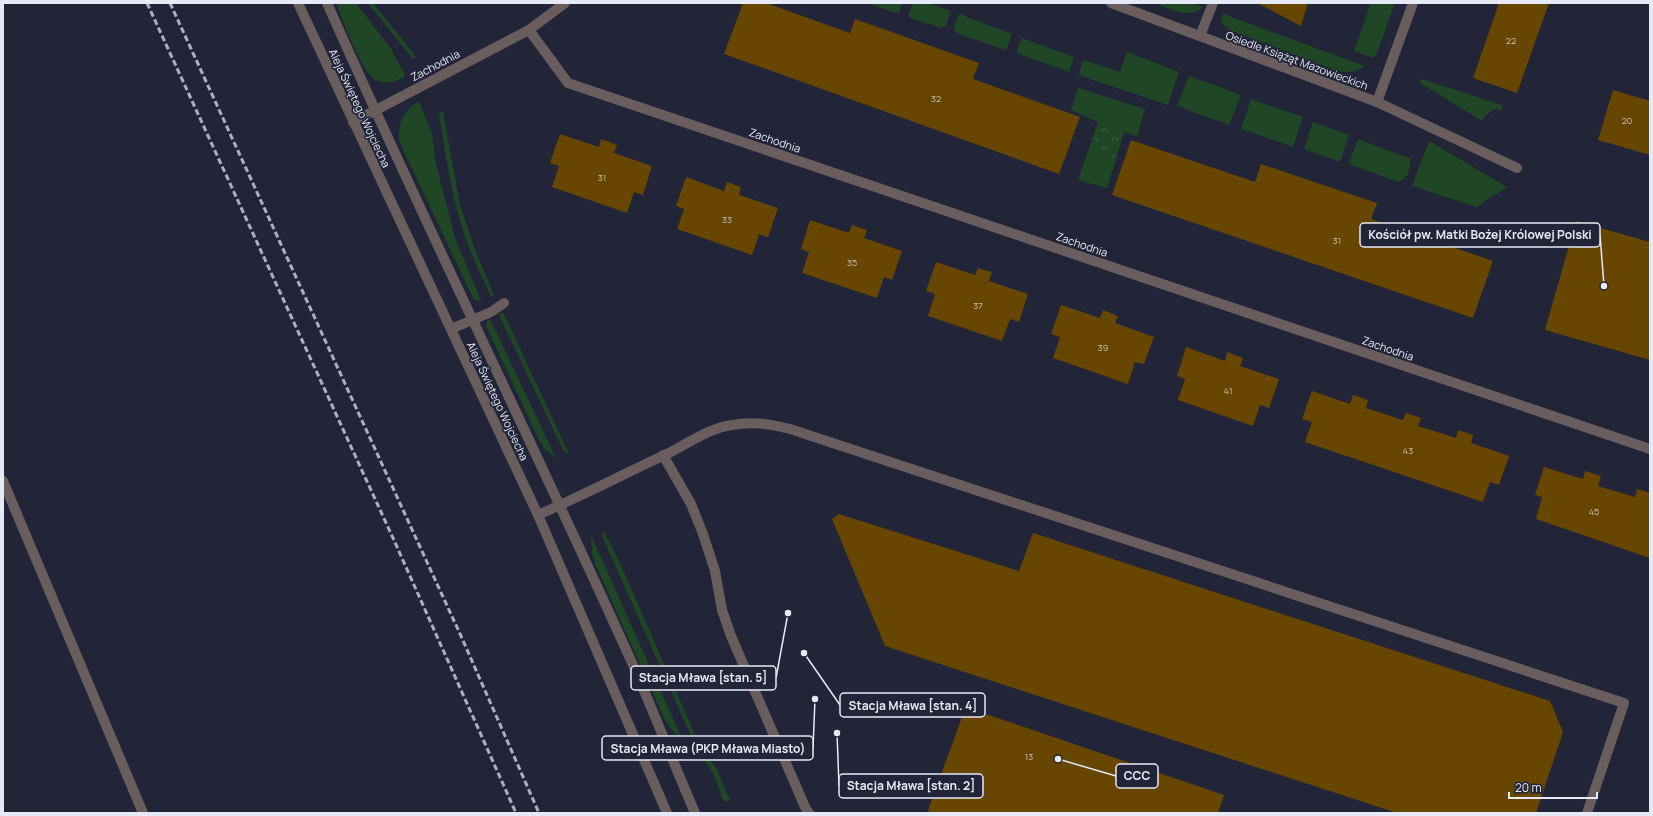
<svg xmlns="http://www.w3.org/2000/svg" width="1653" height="816" font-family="Manrope,sans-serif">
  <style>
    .green { fill: #204725 }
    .park { fill: url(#park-crowns) }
    .building { fill: #674600 }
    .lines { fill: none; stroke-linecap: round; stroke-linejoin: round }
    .minor { stroke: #695d5d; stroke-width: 10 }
    .rail { stroke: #acafbe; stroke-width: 3; stroke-dasharray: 6 3; stroke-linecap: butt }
    .labels { text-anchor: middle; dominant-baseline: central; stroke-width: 3.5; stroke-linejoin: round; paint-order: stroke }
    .number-label { font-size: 9px; fill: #c6c0b8 }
    .street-label { font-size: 11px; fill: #e6e9f6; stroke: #222538 }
    .leader { fill: none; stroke: #e6e9f6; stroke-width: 1.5 }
    .callout-dot { fill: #e6e9f6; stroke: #222538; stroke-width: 1.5 }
    .callout { fill: #222538; stroke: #e6e9f6; stroke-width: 1.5 }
    .callout-label { font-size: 12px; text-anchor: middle; font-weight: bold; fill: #e6e9f6 }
  </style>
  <defs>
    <pattern id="park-crowns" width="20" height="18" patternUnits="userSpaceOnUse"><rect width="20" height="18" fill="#204725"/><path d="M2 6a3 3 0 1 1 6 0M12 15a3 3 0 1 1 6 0" fill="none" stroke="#406245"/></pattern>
  </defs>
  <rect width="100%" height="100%" fill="#222538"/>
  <g class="green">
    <path d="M336,3H356L391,49L406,76C396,81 386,86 374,79C362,72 342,18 336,3Z"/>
    <polygon points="368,3 373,3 416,57 413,59"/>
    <polygon points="867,3 902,3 899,12 896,13"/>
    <polygon points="913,3 928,3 951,11 946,25 942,28 910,18 908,15"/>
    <path d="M1155,3H1192L1203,7C1188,20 1171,9 1155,3Z"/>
    <polygon points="1371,3 1395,3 1377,53 1372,58 1354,51"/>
    <polygon points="959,14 1012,34 1007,48 1005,50 957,33 954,30 954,26"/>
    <path d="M1223,14L1365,66C1355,73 1348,73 1337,71L1229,30C1223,26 1219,21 1223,14Z"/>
    <polygon points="1022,38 1074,57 1069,72 1019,54 1017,50"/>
    <polygon points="1127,52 1179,72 1168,105 1081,76 1079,74 1083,60 1120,72"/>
    <polygon points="1189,76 1241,95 1229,125 1177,106"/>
    <polygon points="1422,79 1502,105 1502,110 1494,109 1484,117 1482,121 1420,83"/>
    <polygon points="1078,88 1145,109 1137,136 1124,132 1107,188 1078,180 1098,122 1071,110"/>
    <polygon points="1251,99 1303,117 1293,147 1241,129"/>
    <path d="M419,101L432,134L436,164L455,238L481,301L474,300L399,141C399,120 402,113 419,101Z"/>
    <path d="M443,111L460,205L474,247L494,295L491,297C481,275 470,253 463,230C451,192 445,152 439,113Z"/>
    <polygon points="1313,122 1349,135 1340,162 1304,149"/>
    <path d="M1358,139L1411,159C1409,169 1409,179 1398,182L1349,164Z"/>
    <polygon points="1429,141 1507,187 1476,207 1412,186"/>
    <polygon points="503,312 569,454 564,452 499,315"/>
    <polygon points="490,319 556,458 544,448 539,440 486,326 487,321"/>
    <polygon points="603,530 619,561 699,744 717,770 730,800 724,802 713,773 696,747 602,536"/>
    <polygon points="591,535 687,750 665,720 595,563 592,553"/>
  </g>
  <polygon class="park" points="1100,119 1122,126 1114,158 1091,151"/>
  <g class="building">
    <polygon points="743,3 766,3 850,33 855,19 979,63 973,79 1080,117 1059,174 724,54"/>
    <polygon points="1257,3 1308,3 1301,26"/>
    <polygon points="1499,3 1549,3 1517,93 1473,78"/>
    <polygon points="1613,90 1650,101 1650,155 1598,140"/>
    <polygon points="560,134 599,147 601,139 617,145 614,153 652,166 643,195 634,192 627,213 552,187 559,166 550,163"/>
    <polygon points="1131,140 1255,182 1261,164 1377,203 1371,219 1493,261 1473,318 1112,195"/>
    <polygon points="686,177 724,191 727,182 741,187 739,195 778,208 768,237 759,234 752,255 677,229 684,209 676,206"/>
    <polygon points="810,220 849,233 852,225 867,230 864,238 902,251 892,280 884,277 877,298 802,273 809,252 801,249"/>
    <polygon points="1576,221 1650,242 1650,360 1545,330"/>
    <polygon points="936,262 975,275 978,268 992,272 989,281 1028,294 1019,322 1010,319 1002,341 928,316 935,294 926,291"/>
    <polygon points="1061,305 1100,318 1103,310 1118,316 1115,323 1154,337 1144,364 1135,362 1128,384 1053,358 1060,337 1051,334"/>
    <polygon points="1186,347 1225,361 1227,352 1243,358 1240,366 1279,379 1269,408 1260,405 1253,426 1178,400 1185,379 1177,376"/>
    <polygon points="1312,391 1350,404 1353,395 1368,400 1366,408 1403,420 1406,413 1421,418 1418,426 1456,438 1458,430 1473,435 1471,443 1509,456 1499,485 1490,482 1483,502 1305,442 1312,422 1302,419"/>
    <polygon points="1544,467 1583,479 1585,471 1601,476 1598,486 1635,497 1637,489 1650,493 1650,558 1536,519 1542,497 1535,495"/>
    <polygon points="839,514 1019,571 1033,533 1550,701 1563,732 1536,813 1397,813 885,646 832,519"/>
    <polygon points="977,711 1224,795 1218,813 930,813 928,810 962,717"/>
  </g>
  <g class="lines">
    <g class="minor">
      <polyline points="298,3 538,515 667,813"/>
      <path d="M327,3C425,225 533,443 633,665C654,713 674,764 695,813"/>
      <polyline points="1111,3 1377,102 1413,3"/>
      <polyline points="529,30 568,83 1650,449"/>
      <polyline points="1200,36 1213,3"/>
      <polyline points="1377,102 1517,168"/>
      <polyline points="353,122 529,30 565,3"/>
      <polyline points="451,329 491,312 504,303"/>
      <polyline points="663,455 691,504 703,534 715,571 722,610 731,636 805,807 809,813"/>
      <polyline points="3,481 143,813"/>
      <path d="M538,515C583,495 626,473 671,452C690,442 710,428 732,425C752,421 770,424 790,429L1624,703L1587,813"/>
    </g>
    <g class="rail">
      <polyline points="147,3 393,538 516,813"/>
      <polyline points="170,3 461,636 539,813"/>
    </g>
  </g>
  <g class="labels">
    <g class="number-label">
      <text x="1511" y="40">22</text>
      <text x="936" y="98">32</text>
      <text x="1627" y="120">20</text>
      <text x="602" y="177">31</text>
      <text x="727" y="219">33</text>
      <text x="1337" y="240">31</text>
      <text x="852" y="262">35</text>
      <text x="978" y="305">37</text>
      <text x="1103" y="347">39</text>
      <text x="1228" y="390">41</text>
      <text x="1408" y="450">43</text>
      <text x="1594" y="511">45</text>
      <text x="1029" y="756">13</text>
    </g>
    <g class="street-label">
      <text transform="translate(1297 60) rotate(20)">Osiedle Książąt Mazowieckich</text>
      <text transform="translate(435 65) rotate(-28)">Zachodnia</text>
      <text transform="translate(360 108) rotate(65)">Aleja Świętego Wojciecha</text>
      <text transform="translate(775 140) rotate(19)">Zachodnia</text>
      <text transform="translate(1082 244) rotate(19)">Zachodnia</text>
      <text transform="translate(1388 348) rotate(19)">Zachodnia</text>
      <text transform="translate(498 401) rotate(65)">Aleja Świętego Wojciecha</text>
    </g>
  </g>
  <path class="leader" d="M1604 286L1600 235M788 613L776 678M804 653L840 705M815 699L813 748M1058 759L1116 776M837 733L839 786"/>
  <g class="callout-dot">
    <circle cx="1604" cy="286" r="4"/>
    <circle cx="788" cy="613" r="4"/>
    <circle cx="804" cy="653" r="4"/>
    <circle cx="815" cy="699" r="4"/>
    <circle cx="1058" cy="759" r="4"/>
    <circle cx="837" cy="733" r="4"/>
  </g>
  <g class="callout">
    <rect x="1360" y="223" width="240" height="24" rx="4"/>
    <rect x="631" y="666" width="145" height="24" rx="4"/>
    <rect x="840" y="693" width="145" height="24" rx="4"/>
    <rect x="602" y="736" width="211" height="24" rx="4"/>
    <rect x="1116" y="764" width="42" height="24" rx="4"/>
    <rect x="839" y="774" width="144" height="24" rx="4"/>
  </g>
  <g class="callout-label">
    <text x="1480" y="239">Kościół pw. Matki Bożej Królowej Polski</text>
    <text x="703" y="682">Stacja Mława [stan. 5]</text>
    <text x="913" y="710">Stacja Mława [stan. 4]</text>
    <text x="708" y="753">Stacja Mława (PKP Mława Miasto)</text>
    <text x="1137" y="780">CCC</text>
    <text x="911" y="790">Stacja Mława [stan. 2]</text>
  </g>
  <rect width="1653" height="816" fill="none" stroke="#e6e9f6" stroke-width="8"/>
  <path d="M1509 792v6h88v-6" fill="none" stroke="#e6e9f6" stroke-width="2"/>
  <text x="1515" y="792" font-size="12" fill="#e6e9f6" stroke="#222538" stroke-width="3" paint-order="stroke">20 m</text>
</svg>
